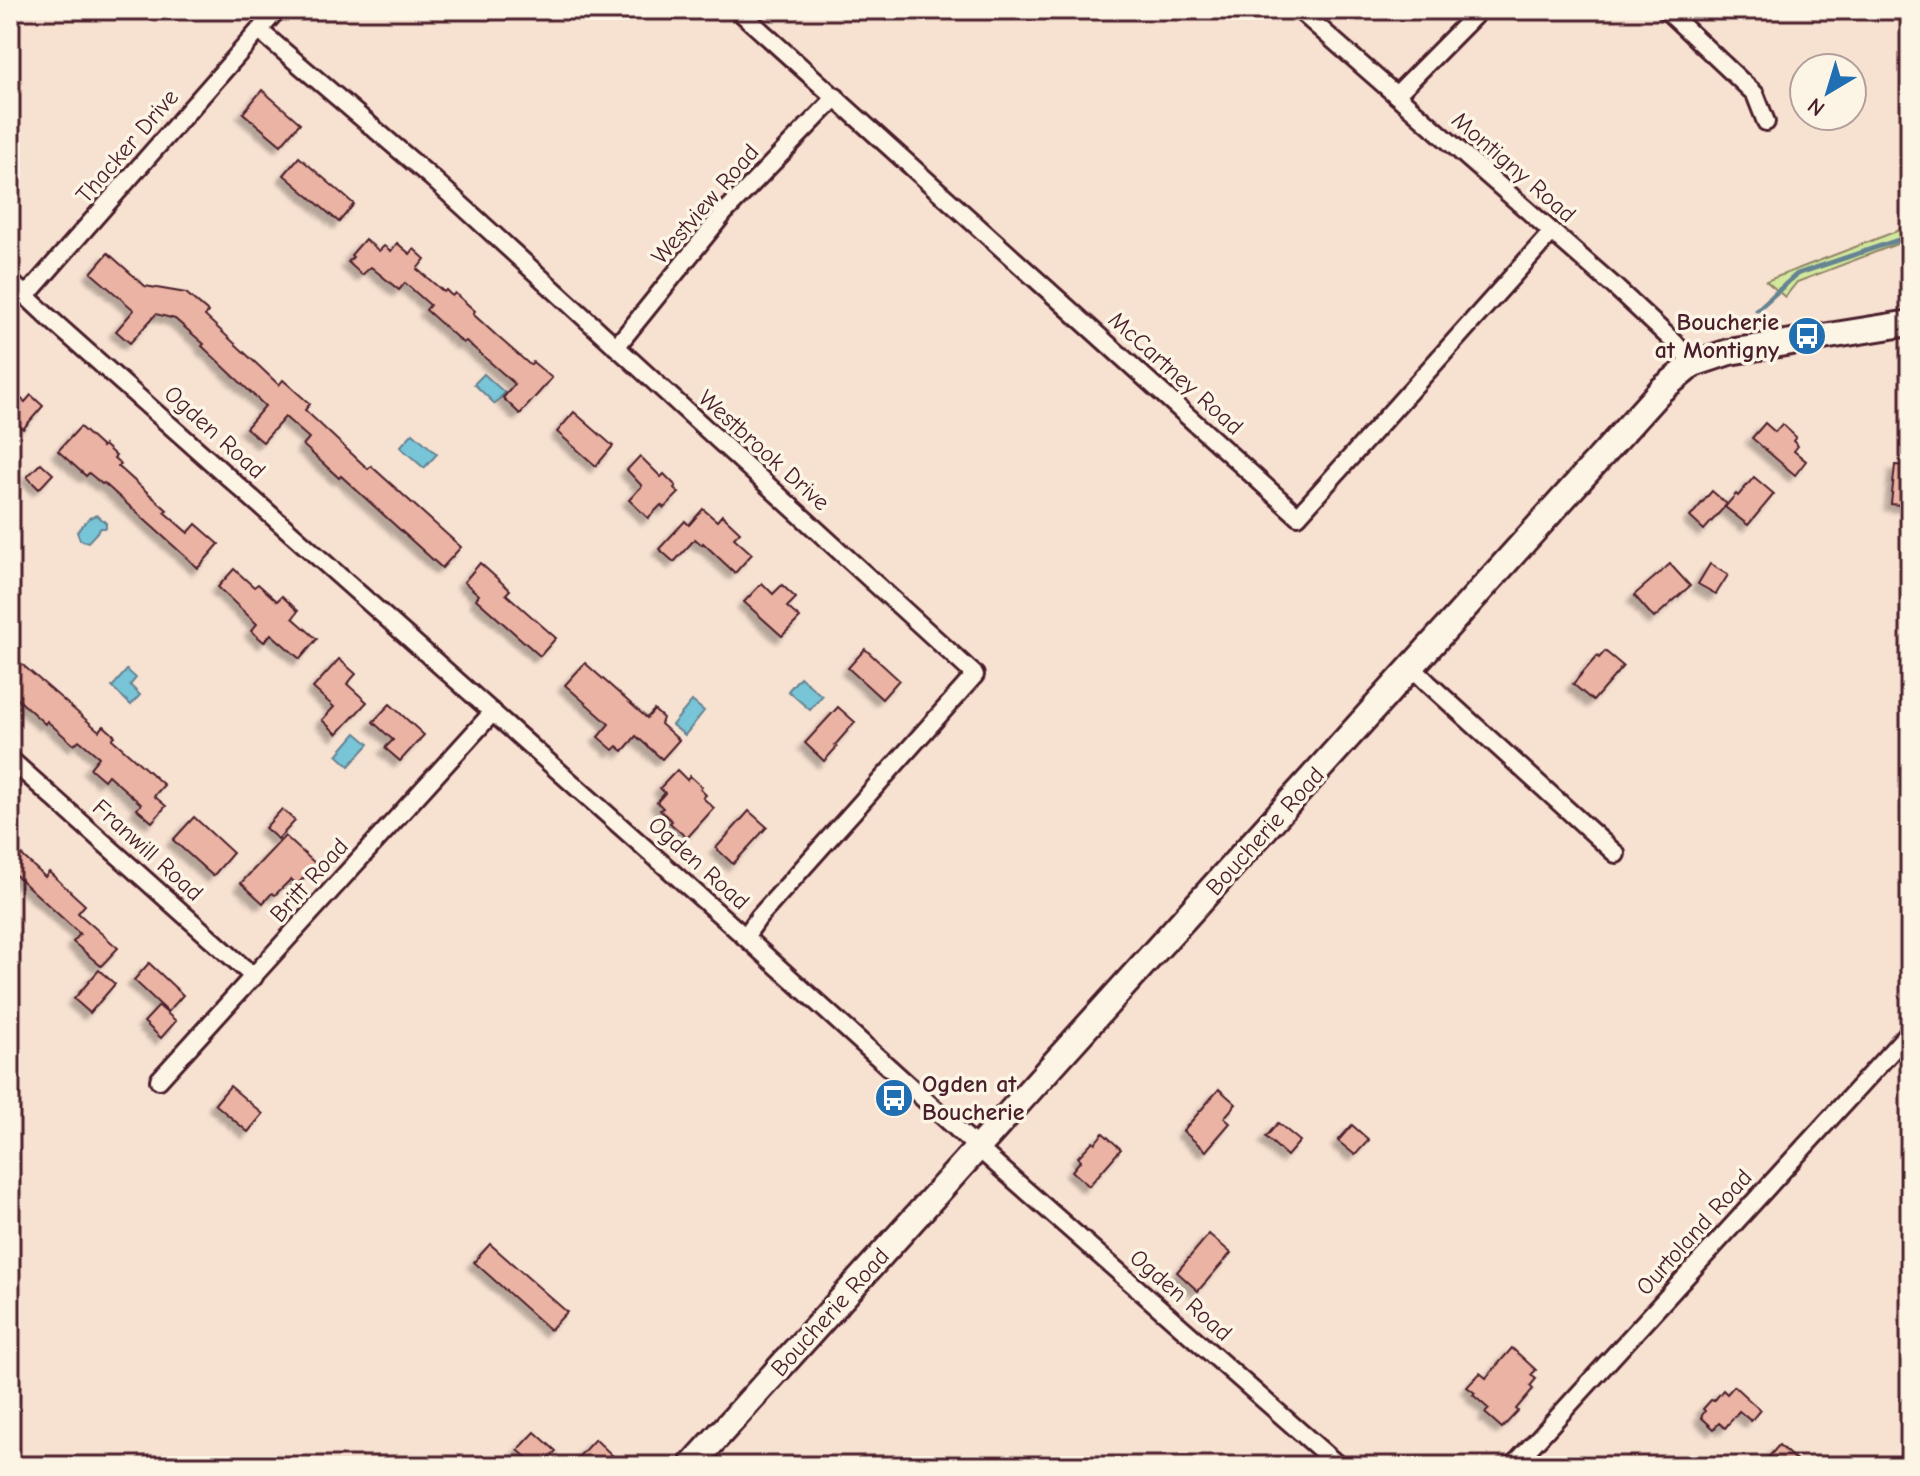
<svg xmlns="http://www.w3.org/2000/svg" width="1920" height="1476" font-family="'Comic Neue',sans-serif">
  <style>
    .green { fill: #d2e89d; stroke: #8e8464; stroke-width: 2 }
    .water { fill: #78c5d7; stroke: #668392; stroke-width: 2 }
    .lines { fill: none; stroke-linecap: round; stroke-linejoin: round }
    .stream { stroke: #668392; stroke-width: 5 }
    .building { fill: #ebb3a3; stroke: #4a1f2b; stroke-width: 2; filter: url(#shadow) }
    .street-casing { stroke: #4a1f2b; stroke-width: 22 }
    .secondary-casing { stroke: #4a1f2b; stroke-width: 30 }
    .street { stroke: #fcf5e5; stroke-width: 16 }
    .secondary { stroke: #fcf5e5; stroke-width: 24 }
    .labels { text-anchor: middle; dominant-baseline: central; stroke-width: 7; stroke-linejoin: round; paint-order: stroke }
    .street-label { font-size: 24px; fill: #4a1f2b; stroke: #fcf5e5 }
    .poi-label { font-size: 24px; font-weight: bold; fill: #4a1f2b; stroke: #fcf5e5; text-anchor: end }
  </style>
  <defs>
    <filter id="shadow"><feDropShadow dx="-6" dy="6" stdDeviation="2" flood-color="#0004"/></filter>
  </defs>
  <rect width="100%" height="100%" fill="#f7e1d1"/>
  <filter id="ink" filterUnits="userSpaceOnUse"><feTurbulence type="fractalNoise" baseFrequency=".0125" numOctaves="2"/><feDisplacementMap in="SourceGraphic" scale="16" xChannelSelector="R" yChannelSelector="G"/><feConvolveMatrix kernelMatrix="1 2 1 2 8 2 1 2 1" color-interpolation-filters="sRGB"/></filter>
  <g filter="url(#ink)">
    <polygon class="green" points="1910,226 1910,239 1797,282 1785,297 1766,281"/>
    <g class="water">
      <polygon points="484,374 505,393 495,404 474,384"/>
      <polygon points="413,433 437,454 424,468 400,447"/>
      <polygon points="97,515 106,523 106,528 101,528 88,542 80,540 77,532 89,518"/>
      <polygon points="127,670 136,678 130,685 140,695 131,705 112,687"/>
      <polygon points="800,677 822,696 810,710 788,691"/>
      <polygon points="692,701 704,711 685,735 672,725"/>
      <polygon points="356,733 369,744 349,766 337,755"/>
    </g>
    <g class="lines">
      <polyline class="stream" points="1757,310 1797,274 1910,236"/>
    </g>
    <g class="building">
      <polygon points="262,90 300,123 281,145 243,113"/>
      <polygon points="299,157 354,204 339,222 284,175"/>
      <polygon points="365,239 379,251 384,246 391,251 397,243 410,254 414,249 425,259 417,269 444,292 446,290 452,296 455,293 475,311 473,314 498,337 530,365 533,362 552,378 520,414 503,398 515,384 466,341 463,343 426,310 430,305 405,283 399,290 371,267 362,275 348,262 353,257 351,255"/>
      <polygon points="108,253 145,286 186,293 208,312 205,316 260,367 279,385 283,380 310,404 305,410 368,469 371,466 461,547 442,568 341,476 339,478 303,445 309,438 285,417 263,442 246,428 265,406 202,346 204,344 175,319 156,314 130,343 116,331 134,310 91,273"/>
      <polygon points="10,395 16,400 19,397 25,402 31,395 43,406 23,429 10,417"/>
      <polygon points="574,412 613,446 596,466 557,432"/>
      <polygon points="1765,423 1775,432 1782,424 1796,437 1793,441 1798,446 1794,451 1806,461 1795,475 1752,438"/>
      <polygon points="80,427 102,447 104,445 116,456 114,458 121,464 118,466 167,510 164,512 188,533 196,524 219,544 198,568 104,483 102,484 89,473 86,476 58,451"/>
      <polygon points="640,456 661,477 664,474 676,486 674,488 679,493 664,508 661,505 648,518 629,500 642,486 627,470"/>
      <polygon points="41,463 53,474 39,489 27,477"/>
      <polygon points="1895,465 1910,466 1910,506 1891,504"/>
      <polygon points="1754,477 1774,494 1748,525 1725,507 1736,494 1738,496"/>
      <polygon points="1712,491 1727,504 1704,530 1690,517"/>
      <polygon points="703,509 717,521 722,515 740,532 734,538 752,554 735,573 703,543 702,545 695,539 674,562 659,549 685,521 689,525"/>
      <polygon points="480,563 510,590 506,594 556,638 540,656 476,599 479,595 464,582"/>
      <polygon points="1670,564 1690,586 1654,618 1634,595"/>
      <polygon points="1710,564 1728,575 1716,594 1698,584"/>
      <polygon points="234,569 254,587 258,584 277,601 282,596 298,611 293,618 317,639 300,659 271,634 264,642 251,631 257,624 218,587"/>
      <polygon points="762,583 773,594 782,585 796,598 787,607 800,618 782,636 744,602"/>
      <polygon points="865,649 899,680 882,699 848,668"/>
      <polygon points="1605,651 1623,666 1593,701 1573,684 1597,656 1599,658"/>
      <polygon points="10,654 99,731 104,726 115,736 112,739 164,785 154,796 166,806 152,822 137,809 141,804 108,775 104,780 90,768 99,757 79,740 74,745 47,721 45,724 10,692"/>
      <polygon points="339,659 356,674 347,684 367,702 337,734 322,720 334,707 313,688"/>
      <polygon points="585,663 647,718 654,710 663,718 661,724 679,740 662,759 636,736 623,751 617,746 613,750 598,737 609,724 565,685"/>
      <polygon points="390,704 424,735 400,761 385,748 393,740 373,722"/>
      <polygon points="838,707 855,722 835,745 837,747 824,761 805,743"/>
      <polygon points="677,770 687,780 690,776 702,787 700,789 706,795 703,798 714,808 687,838 670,823 672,821 660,810 663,808 657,802 665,793 660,788"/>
      <polygon points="282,809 295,821 278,839 265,828"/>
      <polygon points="749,811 767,827 733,864 716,848"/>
      <polygon points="194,817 233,853 213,876 173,840"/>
      <polygon points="285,836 316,864 297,885 291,879 275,895 272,893 263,903 241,883"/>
      <polygon points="10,844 45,877 49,872 85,905 78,913 118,948 101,966 73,942 80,934 10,870"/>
      <polygon points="149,963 183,995 168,1012 134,980"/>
      <polygon points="99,970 115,984 90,1013 74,999"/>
      <polygon points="159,1006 176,1021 161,1038 144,1022"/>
      <polygon points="230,1086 263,1114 248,1132 215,1104"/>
      <polygon points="1219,1089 1236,1104 1224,1118 1230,1123 1206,1151 1183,1131"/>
      <polygon points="1278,1123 1300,1141 1287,1156 1266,1137"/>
      <polygon points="1352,1125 1369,1140 1355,1155 1338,1141"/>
      <polygon points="1103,1133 1121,1149 1089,1186 1072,1171 1081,1160 1078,1157 1093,1141 1095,1143"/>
      <polygon points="1209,1234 1231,1253 1198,1291 1177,1272"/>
      <polygon points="490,1244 567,1312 550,1330 474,1262"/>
      <polygon points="1512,1348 1536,1370 1531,1375 1536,1379 1530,1386 1533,1389 1516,1409 1518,1411 1502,1428 1485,1413 1489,1409 1473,1395 1475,1393 1467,1387 1480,1373 1486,1378"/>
      <polygon points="1734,1386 1760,1410 1751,1421 1739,1411 1725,1428 1719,1423 1714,1429 1701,1417 1705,1411 1703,1409 1711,1400 1714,1401 1723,1390 1727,1394"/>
      <polygon points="535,1432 556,1451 542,1466 536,1466 518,1450"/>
      <polygon points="595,1439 614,1457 606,1466 570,1466"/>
      <polygon points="1779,1445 1802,1466 1761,1466"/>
    </g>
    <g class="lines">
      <defs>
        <g id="street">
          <polyline points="738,10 1298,516 1552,232"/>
          <polyline points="1299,10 1615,287 1674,342 1693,364"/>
          <polyline points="1666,10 1755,94 1766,122"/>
          <polyline points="260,31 433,179 975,675 759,917 745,937"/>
          <polyline points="1396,95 1480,10"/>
          <polyline points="10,281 46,315 745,937 978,1148 1339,1466"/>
          <polyline points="26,296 277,10"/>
          <polyline points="616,347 724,213 836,97"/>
          <polyline points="1412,667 1429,684 1616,854"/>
          <polyline points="10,759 254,977"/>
          <polyline points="159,1080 493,712"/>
          <polyline points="1513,1466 1910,1031"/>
        </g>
        <polyline id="secondary" points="691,1466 1661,390 1693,364 1729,352 1910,323"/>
      </defs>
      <use href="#street" class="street-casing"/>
      <use href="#secondary" class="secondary-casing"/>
      <use href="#street" class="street"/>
      <use href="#secondary" class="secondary"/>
    </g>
  </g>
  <defs>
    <symbol id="bus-disc" viewBox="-11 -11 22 22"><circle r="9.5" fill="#1f6fb2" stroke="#fcf5e5"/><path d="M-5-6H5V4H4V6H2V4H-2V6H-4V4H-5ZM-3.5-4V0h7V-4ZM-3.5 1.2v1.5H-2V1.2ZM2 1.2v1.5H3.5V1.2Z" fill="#fff"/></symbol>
  </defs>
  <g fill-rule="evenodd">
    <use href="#bus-disc" x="1785" y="314" width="44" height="44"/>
    <use href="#bus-disc" x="872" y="1076" width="44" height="44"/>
  </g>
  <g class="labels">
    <g class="street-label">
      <text transform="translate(127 146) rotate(-49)">Thacker Drive</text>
      <text transform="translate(1514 167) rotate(41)">Montigny Road</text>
      <text transform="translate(705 204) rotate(-49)">Westview Road</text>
      <text transform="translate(1176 373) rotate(42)">McCartney Road</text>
      <text transform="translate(215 432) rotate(42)">Ogden Road</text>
      <text transform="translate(764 450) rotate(42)">Westbrook Drive</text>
      <text transform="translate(1265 831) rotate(-48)">Boucherie Road</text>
      <text transform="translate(148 850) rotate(42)">Franwill Road</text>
      <text transform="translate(699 863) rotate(42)">Ogden Road</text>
      <text transform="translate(309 880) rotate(-48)">Britt Road</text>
      <text transform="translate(1694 1232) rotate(-48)">Ourtoland Road</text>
      <text transform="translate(1181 1295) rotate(41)">Ogden Road</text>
      <text transform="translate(830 1312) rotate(-48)">Boucherie Road</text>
    </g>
    <g class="poi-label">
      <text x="1779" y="322">Boucherie<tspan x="1779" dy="28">at Montigny</tspan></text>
      <text x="922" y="1084" text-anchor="start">Ogden at<tspan x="922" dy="28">Boucherie</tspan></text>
    </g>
  </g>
  <rect width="1920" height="1476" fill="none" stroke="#fcf5e5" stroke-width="40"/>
  <rect x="20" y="20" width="1880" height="1436" fill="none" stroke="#4a1f2b" stroke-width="3" filter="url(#ink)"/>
  <g transform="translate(1828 92) rotate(218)"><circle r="38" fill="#fcf5e5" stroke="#b59f9b" stroke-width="2"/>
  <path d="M0-6L14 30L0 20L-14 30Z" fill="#1f6fb2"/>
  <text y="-12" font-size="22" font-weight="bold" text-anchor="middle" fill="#4a1f2b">N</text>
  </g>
</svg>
